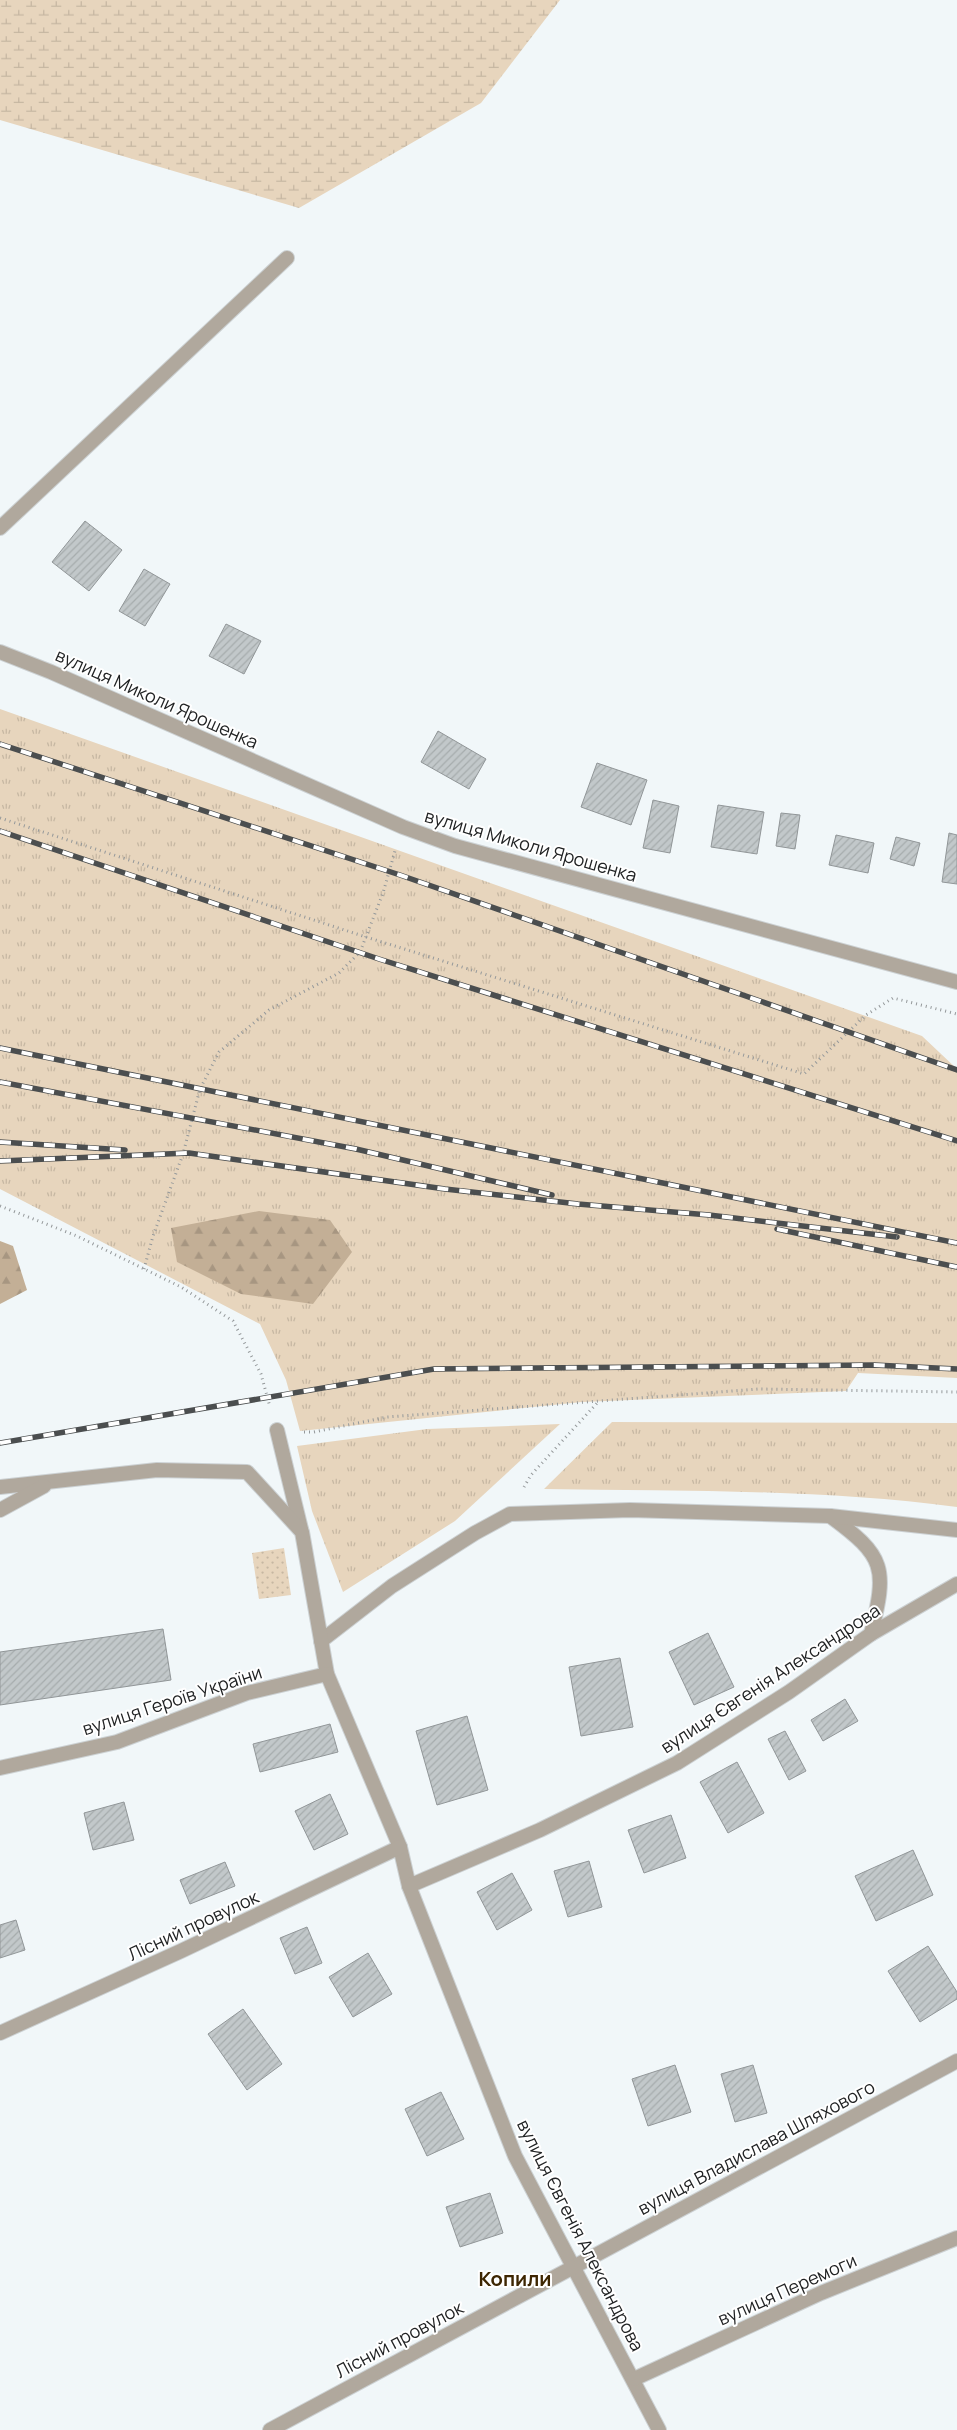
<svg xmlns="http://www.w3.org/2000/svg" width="957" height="2430" font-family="Manrope,sans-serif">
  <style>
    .grass { fill: url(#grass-tufts) }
    .forest { fill: url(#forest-firs) }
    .wetland { fill: url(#wetland-marsh) }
    .park { fill: url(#park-dots) }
    .building { fill: url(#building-hatch); stroke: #919698 }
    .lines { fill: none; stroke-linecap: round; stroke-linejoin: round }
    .service-casing { stroke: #ccd1d3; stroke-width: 16 }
    .minor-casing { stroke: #ccd1d3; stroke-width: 16 }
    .tertiary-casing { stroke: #ccd1d3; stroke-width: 16 }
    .path { stroke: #94989a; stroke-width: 3; stroke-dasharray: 1 4; stroke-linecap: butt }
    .service { stroke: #b0a89d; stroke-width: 14 }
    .minor { stroke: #b0a89d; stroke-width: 14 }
    .tertiary { stroke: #b0a89d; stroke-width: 14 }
    .rail-casing { stroke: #4b4e4f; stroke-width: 5.5 }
    .rail { stroke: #fff; stroke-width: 4; stroke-dasharray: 11; stroke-linecap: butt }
    .labels { text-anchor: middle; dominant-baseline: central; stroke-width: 4; stroke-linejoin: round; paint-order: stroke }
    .street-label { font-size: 18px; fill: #212324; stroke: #fff }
    .quarter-label { font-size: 20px; font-weight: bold; fill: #3d2602; stroke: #fff }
  </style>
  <defs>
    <pattern id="grass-tufts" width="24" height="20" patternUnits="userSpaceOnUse" patternTransform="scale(1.25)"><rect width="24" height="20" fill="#e7d5bd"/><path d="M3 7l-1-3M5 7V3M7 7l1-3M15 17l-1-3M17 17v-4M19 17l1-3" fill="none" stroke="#c6b7a2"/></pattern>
    <pattern id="forest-firs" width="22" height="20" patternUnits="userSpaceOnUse" patternTransform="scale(1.25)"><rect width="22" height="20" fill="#c3af96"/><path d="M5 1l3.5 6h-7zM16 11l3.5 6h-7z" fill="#a79681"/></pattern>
    <pattern id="wetland-marsh" width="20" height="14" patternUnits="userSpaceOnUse" patternTransform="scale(1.25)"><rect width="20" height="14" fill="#e7d5bd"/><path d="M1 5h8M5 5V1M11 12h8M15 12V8" fill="none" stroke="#c6b7a2"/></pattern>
    <pattern id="park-dots" width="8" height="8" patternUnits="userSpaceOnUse" patternTransform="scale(1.25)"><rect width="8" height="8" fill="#e7d5bd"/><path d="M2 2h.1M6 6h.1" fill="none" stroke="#c6b7a2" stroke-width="1.8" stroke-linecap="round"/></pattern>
    <pattern id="building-hatch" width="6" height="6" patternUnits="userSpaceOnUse" patternTransform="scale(1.25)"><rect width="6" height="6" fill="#c2c8ca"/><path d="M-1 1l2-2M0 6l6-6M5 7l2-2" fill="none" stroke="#a6acad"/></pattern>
  </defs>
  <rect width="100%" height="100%" fill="#f1f7f9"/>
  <g class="grass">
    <polygon points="0,709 922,1036 957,1069 957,1378 858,1373 846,1391 582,1402 300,1431 286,1380 260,1324 0,1189"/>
    <path d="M612,1422L957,1423V1507C820,1489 681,1491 544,1489Z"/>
    <polygon points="560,1424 455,1521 343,1592 312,1511 297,1446 427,1429"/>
  </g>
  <g class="forest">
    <polygon points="259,1211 330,1220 352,1252 313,1304 241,1294 177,1262 171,1228"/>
    <polygon points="0,1241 13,1246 27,1290 0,1304"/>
  </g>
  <polygon class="wetland" points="0,0 560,0 481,103 299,208 0,120"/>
  <polygon class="park" points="284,1548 291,1595 259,1599 252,1553"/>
  <g class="building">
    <polygon points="85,521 122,550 89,591 52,562"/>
    <polygon points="144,569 170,584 145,626 119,611"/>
    <polygon points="226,624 261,641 244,674 209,656"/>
    <polygon points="438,731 486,759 469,789 421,762"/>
    <polygon points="597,763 647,780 631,825 581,807"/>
    <polygon points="653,800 679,806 670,853 643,848"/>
    <polygon points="718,805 764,812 757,854 711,847"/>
    <polygon points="781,813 800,815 795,849 776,846"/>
    <polygon points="949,833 957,835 957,884 942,882"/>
    <polygon points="836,835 874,843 868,873 829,865"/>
    <polygon points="896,837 920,843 914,866 890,859"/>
    <polygon points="163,1629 171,1680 0,1705 0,1652"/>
    <polygon points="708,1633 734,1687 694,1705 669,1652"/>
    <polygon points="620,1658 633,1727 581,1736 569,1667"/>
    <polygon points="845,1699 858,1721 823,1741 811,1720"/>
    <polygon points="467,1716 488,1790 437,1805 416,1731"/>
    <polygon points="330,1724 338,1752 260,1772 253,1744"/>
    <polygon points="785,1731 806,1771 789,1780 768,1739"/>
    <polygon points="737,1762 764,1813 728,1833 700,1782"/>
    <polygon points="330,1794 348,1834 314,1850 295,1811"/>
    <polygon points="124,1802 134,1840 93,1850 84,1813"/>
    <polygon points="671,1815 686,1858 644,1873 628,1830"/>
    <polygon points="913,1850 933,1895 876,1921 855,1876"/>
    <polygon points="589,1861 602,1907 568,1917 554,1871"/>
    <polygon points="225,1862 235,1886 190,1904 180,1880"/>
    <polygon points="512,1873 532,1910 497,1930 477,1892"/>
    <polygon points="16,1920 25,1950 0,1958 0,1925"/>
    <polygon points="307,1927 322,1963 295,1974 280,1938"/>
    <polygon points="928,1946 957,1992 957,1999 920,2022 888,1971"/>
    <polygon points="368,1953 392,1994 353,2017 329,1977"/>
    <polygon points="243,2009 282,2064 247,2090 208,2034"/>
    <polygon points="675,2065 691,2112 648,2126 632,2079"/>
    <polygon points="753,2065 767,2113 735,2122 721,2074"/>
    <polygon points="441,2092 464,2139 427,2156 405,2109"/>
    <polygon points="490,2193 503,2233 460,2247 446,2207"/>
  </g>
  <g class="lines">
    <defs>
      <g id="service">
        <polyline points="0,528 287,258"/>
        <path d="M830,1516C886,1557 887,1568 871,1634"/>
        <polyline points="321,1641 392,1586 475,1533 510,1514 630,1510 830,1516 957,1530"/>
      </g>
      <g id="minor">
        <polyline points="277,1430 301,1529"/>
        <polyline points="0,1487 157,1470 247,1472 302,1532 327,1674 400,1847 409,1886 515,2156 659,2430"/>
        <polyline points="0,1510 44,1486"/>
        <polyline points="0,1768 117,1742 247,1693 327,1674"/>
        <polyline points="409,1886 540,1830 677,1763 789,1692 871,1634 957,1584"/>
        <polyline points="0,2033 181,1951 400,1847"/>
        <polyline points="634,2379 821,2293 957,2238"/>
        <polyline points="270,2430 957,2061"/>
      </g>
      <polyline id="tertiary" points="0,652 51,672 403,827 455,846 957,982"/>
    </defs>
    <use href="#service" class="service-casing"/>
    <use href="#minor" class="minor-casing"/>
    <use href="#tertiary" class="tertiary-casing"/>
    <g class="path">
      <polyline points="0,818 366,937 804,1074 866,1015 893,998 957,1014"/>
      <polyline points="0,1206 77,1236 181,1287 233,1321 261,1374 270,1407"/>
      <polyline points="144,1269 153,1236 183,1154 200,1089 219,1052 269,1010 339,973 360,952 383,893 395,851"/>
      <polyline points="304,1432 314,1432 387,1417 759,1389 957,1392"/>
      <polyline points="524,1487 531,1475 599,1401"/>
    </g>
    <use href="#service" class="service"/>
    <use href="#minor" class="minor"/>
    <use href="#tertiary" class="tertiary"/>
    <defs>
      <g id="rail">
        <polyline points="0,744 400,875 957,1070"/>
        <polyline points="0,831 379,959 957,1141"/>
        <polyline points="0,1048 957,1243"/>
        <polyline points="0,1082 356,1149 552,1195"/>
        <polyline points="0,1142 125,1150"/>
        <polyline points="0,1161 189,1153 445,1189 578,1204 709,1215 897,1237"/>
        <polyline points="777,1229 957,1267"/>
        <polyline points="0,1443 434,1369 874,1365 957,1369"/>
      </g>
    </defs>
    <use href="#rail" class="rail-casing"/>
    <use href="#rail" class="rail"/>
  </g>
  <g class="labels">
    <g class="street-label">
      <text transform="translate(157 698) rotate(24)">вулиця Миколи Ярошенка</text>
      <text transform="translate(531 845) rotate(16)">вулиця Миколи Ярошенка</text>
      <text transform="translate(770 1678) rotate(-33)">вулиця Євгенія Александрова</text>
      <text transform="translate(172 1700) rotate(-18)">вулиця Героїв України</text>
      <text transform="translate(193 1925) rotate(-25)">Лісний провулок</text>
      <text transform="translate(756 2147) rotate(-28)">вулиця Владислава Шляхового</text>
      <text transform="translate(581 2235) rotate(63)">вулиця Євгенія Александрова</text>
      <text transform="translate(787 2289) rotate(-24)">вулиця Перемоги</text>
      <text transform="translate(399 2339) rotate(-28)">Лісний провулок</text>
    </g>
    <g class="quarter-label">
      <text x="515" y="2278">Копили</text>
    </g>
  </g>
</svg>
